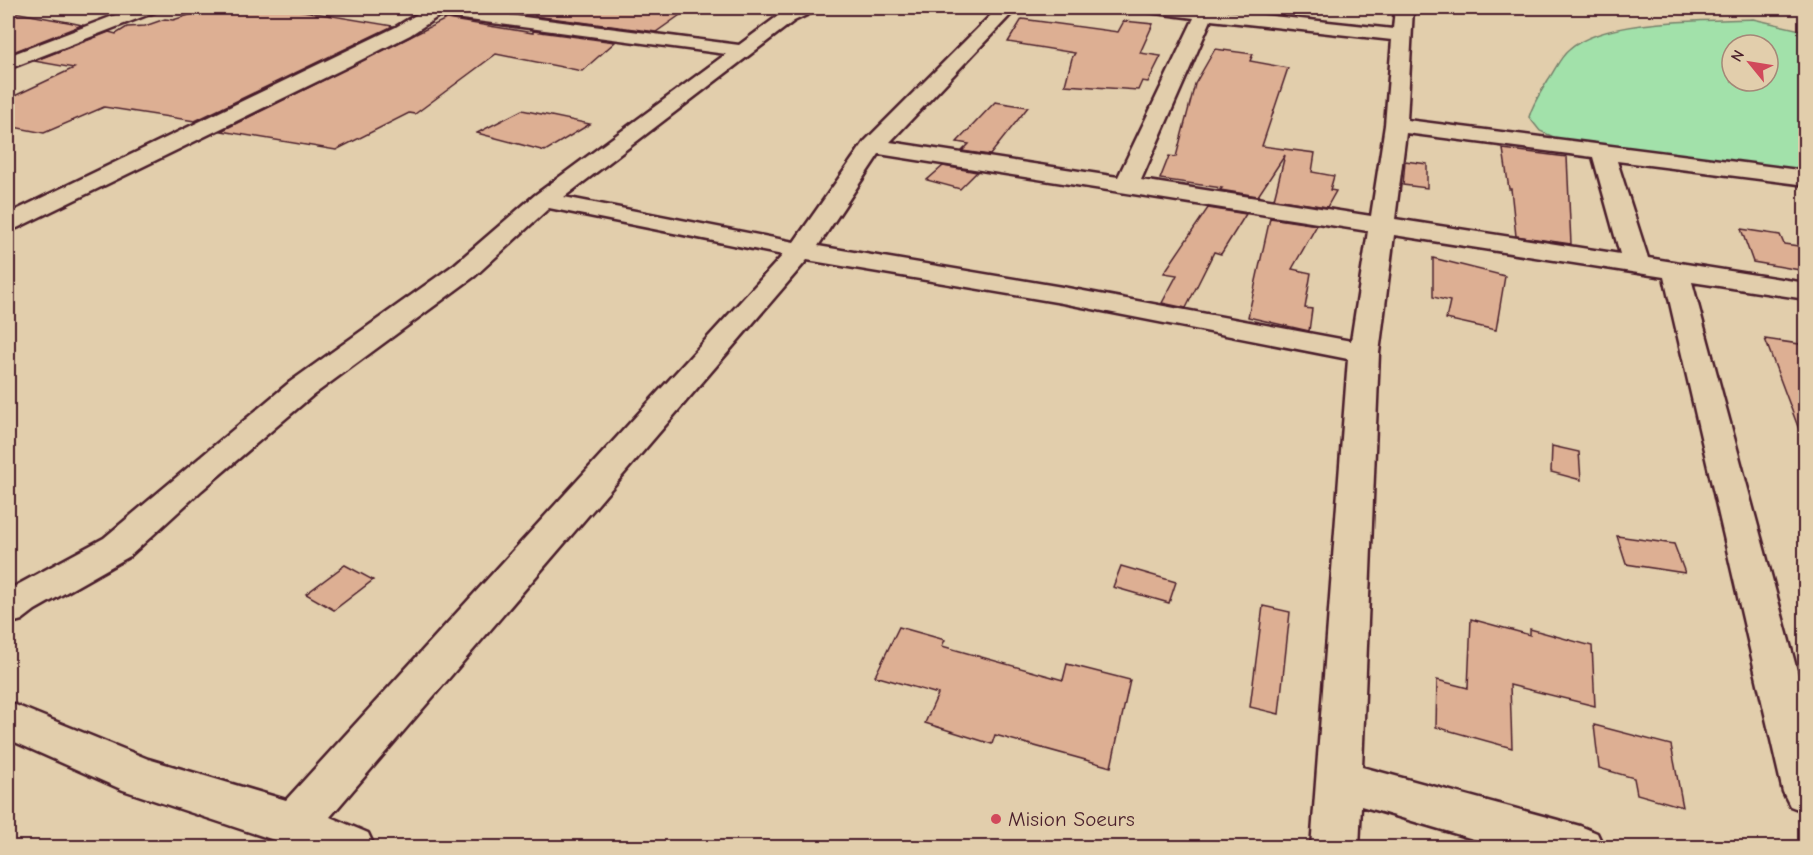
<svg xmlns="http://www.w3.org/2000/svg" width="1813" height="855" font-family="'Comic Neue',sans-serif">
  <style>
    .green { fill: #a2e1aa; stroke: #76806a; stroke-width: 1.5; fill-rule: evenodd }
    .building { fill: #ddaf93; stroke: #4a1f2b; stroke-width: 1.5 }
    .lines { fill: none; stroke-linecap: round; stroke-linejoin: round }
    .minor-casing { stroke: #4a1f2b; stroke-width: 5 }
    .minor { fill: #e2ceac; fill-rule: evenodd }
    .poi-dot { fill: #d1495b; stroke: #e2ceac; stroke-width: 2 }
    .labels { text-anchor: middle; dominant-baseline: central; stroke-width: 4.5; stroke-linejoin: round; paint-order: stroke }
    .near-poi-label { font-size: 21px; fill: #4a1f2b; stroke: #e2ceac; text-anchor: start }
  </style>
  <rect width="100%" height="100%" fill="#e2ceac"/>
  <filter id="ink" filterUnits="userSpaceOnUse"><feTurbulence type="fractalNoise" baseFrequency=".0167" numOctaves="2"/><feDisplacementMap in="SourceGraphic" scale="12" xChannelSelector="R" yChannelSelector="G"/><feConvolveMatrix kernelMatrix="1 2 1 2 8 2 1 2 1" color-interpolation-filters="sRGB"/></filter>
  <g filter="url(#ink)">
    <path class="green" d="M1753,19L1805,31V177L1565,142L1540,131L1529,117C1533,103 1541,92 1548,80C1555,70 1560,57 1569,50C1604,18 1706,21 1753,19ZM1732,45H1768V81H1732Z"/>
    <g class="building">
      <polygon points="212,8 285,8 393,26 195,121 104,107 44,133 8,126 8,99 74,68 34,61 109,32 116,34 127,27 145,26 165,19 173,20"/>
      <polygon points="535,8 690,8 656,32 535,16"/>
      <polygon points="8,11 68,22 82,25 8,54"/>
      <polygon points="446,19 533,33 533,31 615,42 582,71 496,54 415,114 409,113 336,150 221,131"/>
      <polygon points="1022,19 1118,32 1124,21 1153,24 1140,53 1161,56 1148,82 1142,81 1138,90 1065,85 1072,58 1075,53 1008,42"/>
      <polygon points="1215,49 1253,54 1250,61 1288,68 1262,146 1315,153 1312,172 1334,176 1330,190 1336,191 1327,207 1274,199 1285,155 1258,196 1220,190 1222,188 1160,179 1169,156 1176,157 1195,84"/>
      <polygon points="995,102 1028,107 990,155 962,151 969,144 957,142"/>
      <polygon points="522,110 590,124 545,151 477,133"/>
      <polygon points="1503,149 1567,157 1571,244 1516,236 1511,189 1509,189"/>
      <polygon points="1405,161 1427,164 1427,188 1403,185"/>
      <polygon points="943,166 977,172 960,189 927,180"/>
      <polygon points="1208,208 1246,214 1221,254 1214,252 1186,308 1162,303 1177,275 1164,273"/>
      <polygon points="1270,218 1317,225 1292,269 1311,273 1305,308 1312,309 1309,331 1248,317"/>
      <polygon points="1741,229 1780,235 1784,244 1806,247 1806,271 1753,262"/>
      <polygon points="1433,258 1505,276 1496,330 1446,319 1450,301 1433,297"/>
      <polygon points="1765,339 1806,345 1806,439 1803,440"/>
      <polygon points="1552,446 1579,452 1581,480 1551,472"/>
      <polygon points="1617,536 1674,544 1685,573 1626,564"/>
      <polygon points="345,565 373,580 334,610 306,594"/>
      <polygon points="1121,566 1176,582 1169,603 1113,587"/>
      <polygon points="1263,606 1290,612 1279,714 1250,707"/>
      <polygon points="1471,619 1530,635 1530,629 1592,646 1595,706 1510,685 1512,748 1436,727 1437,680 1468,688"/>
      <polygon points="899,627 945,640 942,646 1063,680 1067,664 1130,680 1111,767 995,735 992,744 925,723 938,694 875,676"/>
      <polygon points="1594,725 1671,745 1683,807 1637,794 1634,778 1599,768"/>
    </g>
    <g class="lines">
      <defs>
        <g id="minor">
          <polygon points="134,8 158,8 155,12 8,69 8,56"/>
          <path d="M410,8H456L739,45L782,13L794,8H816L813,12L794,21L564,197L794,242L865,141L998,8H1017L890,142L1118,177L1194,18L1155,13L1149,12L1146,8H1198L1393,29L1395,8H1413L1407,120L1806,171V185L1617,161L1648,258L1806,283V299L1692,282L1806,704V812L1790,806L1783,792L1664,277L1394,235L1379,353L1362,767L1580,826L1597,833L1604,848H1504L1361,806L1359,848H1311L1348,359L1062,303L807,260L330,817L368,833L375,848H298L123,790L8,739V702L148,759L286,800L783,255L549,208L475,276L312,396L202,490L130,556L35,610L22,620L8,624V590L104,538L290,382L455,264L535,195L726,54L439,16L410,35L351,65L17,228L8,231V214L396,27L419,13L413,12ZM1211,20L1392,40L1385,125L1371,216L1141,180ZM1406,133L1593,157L1620,254L1395,219ZM879,154L1368,231L1351,341L1062,287L818,246Z"/>
        </g>
      </defs>
      <use href="#minor" class="minor-casing"/>
      <use href="#minor" class="minor"/>
    </g>
  </g>
  <circle class="poi-dot" cx="996" cy="819" r="6"/>
  <g class="labels">
    <g class="near-poi-label">
      <text x="1008" y="819">Mision Soeurs</text>
    </g>
  </g>
  <rect width="1813" height="855" fill="none" stroke="#e2ceac" stroke-width="30"/>
  <rect x="15" y="15" width="1783" height="825" fill="none" stroke="#4a1f2b" stroke-width="2" filter="url(#ink)"/>
  <g transform="translate(1750 63) rotate(300)"><circle r="28" fill="#e2ceac" stroke="#a58878" stroke-width="1.5"/>
  <path d="M0-4.5L10 22L0 15L-10 22Z" fill="#d1495b"/>
  <text y="-9" font-size="16" font-weight="bold" text-anchor="middle" fill="#4a1f2b">N</text>
  </g>
</svg>
